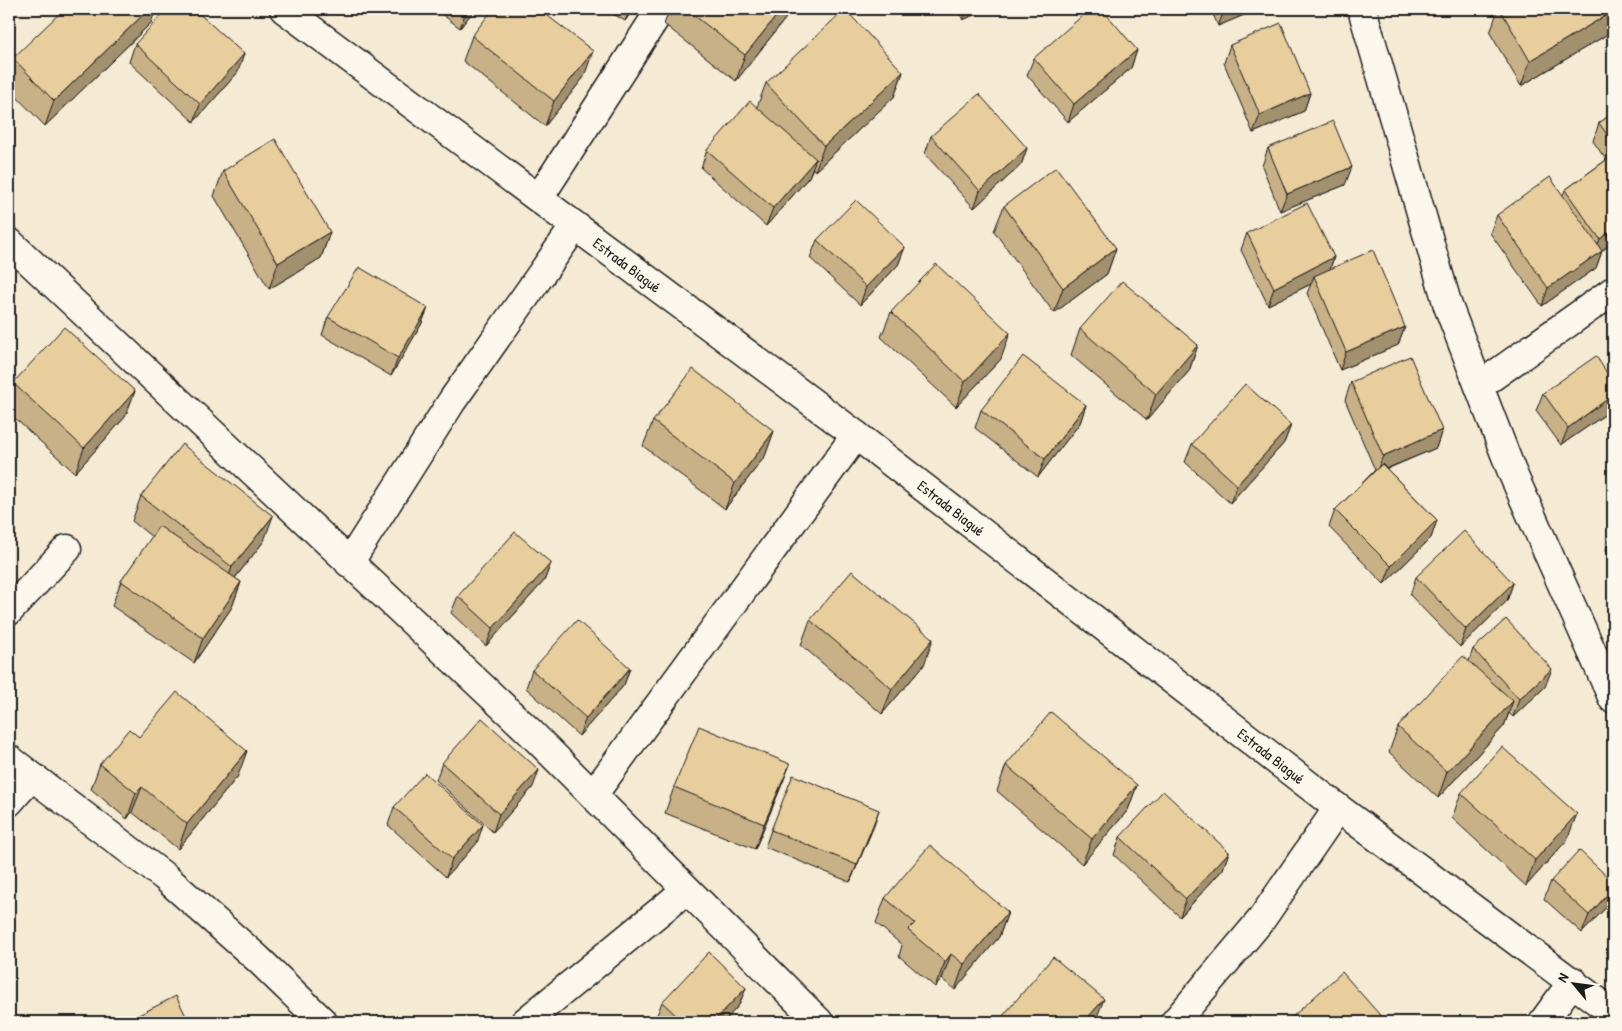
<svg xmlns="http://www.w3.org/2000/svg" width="1622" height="1031" font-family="'Patrick Hand',sans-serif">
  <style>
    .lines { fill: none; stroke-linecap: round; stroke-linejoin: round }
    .street-casing { stroke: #1c1c1c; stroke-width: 31 }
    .secondary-casing { stroke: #1c1c1c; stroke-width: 31 }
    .street { stroke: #fbf7ec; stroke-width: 28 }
    .secondary { stroke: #fbf7ec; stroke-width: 28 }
    .wall { fill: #c8b087; stroke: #1c1c1c }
    .shaded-wall { fill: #a2906e; stroke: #1c1c1c }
    .building { fill: #e8cd9d; stroke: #1c1c1c }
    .labels { text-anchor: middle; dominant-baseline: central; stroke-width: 5; stroke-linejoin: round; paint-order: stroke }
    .street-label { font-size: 15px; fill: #1c1c1c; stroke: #fbf7ec }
  </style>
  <rect width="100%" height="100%" fill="#f5ead4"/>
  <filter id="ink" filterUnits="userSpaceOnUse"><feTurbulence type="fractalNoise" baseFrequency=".02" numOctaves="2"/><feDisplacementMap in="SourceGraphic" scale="10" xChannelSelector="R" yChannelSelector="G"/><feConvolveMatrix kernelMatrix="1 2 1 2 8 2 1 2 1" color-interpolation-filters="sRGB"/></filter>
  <g filter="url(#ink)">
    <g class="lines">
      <defs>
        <g id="street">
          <polyline points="1362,9 1448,306 1512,472 1613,699"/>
          <polyline points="539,198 661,9"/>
          <polyline points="9,242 529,731 819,1022"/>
          <polyline points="1479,386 1613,291"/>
          <polyline points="349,563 452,401 575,226"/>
          <polyline points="9,611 67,549"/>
          <polyline points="9,759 165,877 258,959 323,1022"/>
          <polyline points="593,795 856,435"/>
          <polyline points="9,802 30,778"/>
          <polyline points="525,1022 686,890"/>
          <polyline points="1175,1022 1261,920 1338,808"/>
          <polyline points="1543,1022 1573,981"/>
        </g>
        <polyline id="secondary" points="284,9 856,435 1338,808 1613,1013"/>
      </defs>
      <use href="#street" class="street-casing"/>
      <use href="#secondary" class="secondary-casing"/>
      <use href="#street" class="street"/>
      <use href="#secondary" class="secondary"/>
    </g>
    <g class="wall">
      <polygon points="435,9 475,9 460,28"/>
      <polygon points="605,9 633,9 625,21"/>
      <polygon points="670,9 790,9 789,14 736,81 664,24"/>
      <polygon points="957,9 986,9 963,20"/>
      <polygon points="1211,9 1258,9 1218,26"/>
      <polygon points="1498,9 1613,9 1613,31 1521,86 1490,33"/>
      <polygon points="151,23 45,126 9,89 9,69 13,58"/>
      <polygon points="472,36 584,77 545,126 463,61"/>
      <polygon points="135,44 238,72 194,122 129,62"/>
      <polygon points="1230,45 1310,93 1304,111 1253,133 1224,63"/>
      <polygon points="1137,50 1131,68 1068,122 1027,75 1034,58"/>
      <polygon points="903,72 894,97 815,171 813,168 809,177 766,226 701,168 707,150 757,107 766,83"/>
      <polygon points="1613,113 1613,242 1602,251 1596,268 1542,306 1490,233 1497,215 1563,195 1565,190 1606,160 1593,141 1599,123"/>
      <polygon points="931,136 1027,148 1021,165 974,208 925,154"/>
      <polygon points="1268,148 1345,185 1280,211 1262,166"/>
      <polygon points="223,171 330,232 321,258 269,289 214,196"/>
      <polygon points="1004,206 1116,248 1107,274 1054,313 994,231"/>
      <polygon points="1247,233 1334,257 1330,269 1405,327 1398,345 1340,370 1307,293 1311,284 1268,305 1241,250"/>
      <polygon points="817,240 905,247 898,265 860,305 810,258"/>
      <polygon points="428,308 421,325 391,376 322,335 328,317"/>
      <polygon points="891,312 1001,359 956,407 881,337"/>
      <polygon points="1080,329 1198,345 1189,371 1147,420 1071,355"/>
      <polygon points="1351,382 1442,430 1436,448 1387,469 1437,520 1431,538 1384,584 1329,527 1335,510 1375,470 1345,400"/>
      <polygon points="13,383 135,391 125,417 75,473 9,413 9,396"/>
      <polygon points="1543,393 1613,409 1561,445 1536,411"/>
      <polygon points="1086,405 1080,423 1038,477 975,428 981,410"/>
      <polygon points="653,421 774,431 765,456 725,509 643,446"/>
      <polygon points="1291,425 1284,443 1230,503 1185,462 1192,444"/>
      <polygon points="141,496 264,541 235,578 241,582 232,607 194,663 112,606 121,581 152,537 132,521"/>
      <polygon points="1613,531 1613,567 1606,549 1612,532"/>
      <polygon points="551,563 544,581 486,646 451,613 458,596"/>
      <polygon points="1416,577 1513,583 1507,601 1460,647 1410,595"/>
      <polygon points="810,620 924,665 882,714 801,645"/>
      <polygon points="1473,649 1545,687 1513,717 1509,713 1504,726 1438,798 1389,752 1398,727 1469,661"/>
      <polygon points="630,668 624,685 579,736 526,688 532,670"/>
      <polygon points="139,737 238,776 178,849 132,812 127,819 91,789 100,764"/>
      <polygon points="442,763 533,787 493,832 436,780"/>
      <polygon points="790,764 780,789 755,849 665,813 674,787"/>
      <polygon points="1006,765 1137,785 1128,810 1082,864 997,791"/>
      <polygon points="1461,793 1567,840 1526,886 1452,818"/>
      <polygon points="394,807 477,843 446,877 388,825"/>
      <polygon points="873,828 850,882 765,847 771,830"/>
      <polygon points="1120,837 1229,852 1223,869 1180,917 1114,855"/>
      <polygon points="1551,881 1613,882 1613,894 1610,903 1582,933 1544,899"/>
      <polygon points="885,898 1008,912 999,937 955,990 942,979 935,987 899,956 902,945 876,923"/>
      <polygon points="746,988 739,1005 724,1022 658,1022 655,1020 662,1002"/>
      <polygon points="1002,1017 1097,1017 1092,1022 1000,1022"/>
    </g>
    <g class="shaded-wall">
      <polygon points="149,9 156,9 151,23 45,126 54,101"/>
      <polygon points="467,9 475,9 460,28"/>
      <polygon points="630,9 633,9 625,21"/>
      <polygon points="782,9 790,9 789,14 736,81 745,55"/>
      <polygon points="967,9 986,9 963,20"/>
      <polygon points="1225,9 1258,9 1218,26"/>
      <polygon points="1613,11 1613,31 1521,86 1530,61"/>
      <polygon points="1137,50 1131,68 1068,122 1074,104"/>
      <polygon points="593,51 584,77 545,126 554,101"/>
      <polygon points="244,54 238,72 194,122 200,104"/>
      <polygon points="903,72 894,97 815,171 824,146"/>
      <polygon points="1310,93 1304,111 1253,133 1260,115"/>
      <polygon points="1027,148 1021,165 974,208 980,191"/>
      <polygon points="816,159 809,177 766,226 773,208"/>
      <polygon points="1352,167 1345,185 1280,211 1287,194"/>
      <polygon points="1613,229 1613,242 1593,257 1600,239"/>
      <polygon points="330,232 321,258 269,289 278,263"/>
      <polygon points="905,247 898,265 860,305 866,287"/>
      <polygon points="1116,248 1107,274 1054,313 1063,288"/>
      <polygon points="1602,251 1596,268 1542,306 1548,288"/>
      <polygon points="1334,257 1328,275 1314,276 1311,284 1268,305 1274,288"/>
      <polygon points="428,308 421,325 391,376 398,358"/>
      <polygon points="1405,327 1398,345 1340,370 1346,352"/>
      <polygon points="1010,333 1001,359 956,407 965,382"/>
      <polygon points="1198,345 1189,371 1147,420 1156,394"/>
      <polygon points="135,391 125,417 75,473 84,448"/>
      <polygon points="1613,395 1613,409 1561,445 1568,428"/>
      <polygon points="1086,405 1080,423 1038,477 1045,459"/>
      <polygon points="1291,425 1284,443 1230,503 1237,485"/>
      <polygon points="1442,430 1436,448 1376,473 1383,456"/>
      <polygon points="774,431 765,456 725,509 735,483"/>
      <polygon points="273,516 264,541 223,593 232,567"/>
      <polygon points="1437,520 1431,538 1384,584 1391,566"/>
      <polygon points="551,563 544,581 486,646 493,628"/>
      <polygon points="241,582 232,607 194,663 203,638"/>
      <polygon points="1513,583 1507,601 1460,647 1466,629"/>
      <polygon points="933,639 924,665 882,714 892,689"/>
      <polygon points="630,668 624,685 579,736 586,718"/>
      <polygon points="1552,669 1545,687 1513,717 1519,699"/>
      <polygon points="1513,701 1504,726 1438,798 1447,772"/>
      <polygon points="247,751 238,776 178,849 187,824"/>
      <polygon points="790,764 780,789 755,849 764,824"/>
      <polygon points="539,770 533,787 493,832 499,814"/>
      <polygon points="1137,785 1128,810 1082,864 1092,839"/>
      <polygon points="142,787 132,812 127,819 136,793"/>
      <polygon points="879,810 873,828 850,882 857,865"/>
      <polygon points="1577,814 1567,840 1526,886 1535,860"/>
      <polygon points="483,825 477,843 446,877 452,859"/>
      <polygon points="1229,852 1223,869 1180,917 1186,899"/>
      <polygon points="1613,888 1613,894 1610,903 1582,933 1589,915"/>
      <polygon points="1008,912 999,937 955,990 964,964"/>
      <polygon points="951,954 942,979 935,987 945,962"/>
      <polygon points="746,988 739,1005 724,1022 713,1022"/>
      <polygon points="1104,999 1097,1017 1092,1022 1084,1022"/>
    </g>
    <g class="building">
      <polygon points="64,9 149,9 54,101 13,58"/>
      <polygon points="167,9 194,9 244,54 200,104 135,44"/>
      <polygon points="493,9 539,9 593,51 554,101 472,36"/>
      <polygon points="686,9 782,9 745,55"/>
      <polygon points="845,9 903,72 824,146 766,83"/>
      <polygon points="1090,9 1102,9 1137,50 1074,104 1034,58"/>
      <polygon points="1500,9 1613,9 1613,11 1530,61"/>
      <polygon points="1281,23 1310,93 1260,115 1230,45"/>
      <polygon points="979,94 1027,148 980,191 931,136"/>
      <polygon points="750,101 816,159 773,208 707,150"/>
      <polygon points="1613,113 1613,143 1599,123"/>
      <polygon points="1333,121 1352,167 1287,194 1268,148"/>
      <polygon points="275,139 330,232 278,263 223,171"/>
      <polygon points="1609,158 1613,165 1613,229 1600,239 1565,190"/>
      <polygon points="1056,167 1116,248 1063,288 1004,206"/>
      <polygon points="1550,177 1602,251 1548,288 1497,215"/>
      <polygon points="856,200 905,247 866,287 817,240"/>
      <polygon points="1307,203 1334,257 1274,288 1247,233"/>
      <polygon points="1373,250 1405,327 1346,352 1314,276"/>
      <polygon points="936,264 1010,333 965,382 891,312"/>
      <polygon points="359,267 428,308 398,358 328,317"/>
      <polygon points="1122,281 1198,345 1156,394 1080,329"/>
      <polygon points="64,327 135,391 84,448 13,383"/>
      <polygon points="1023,356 1086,405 1045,459 981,410"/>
      <polygon points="1410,356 1442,430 1383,456 1351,382"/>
      <polygon points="1596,356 1613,382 1613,395 1568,428 1543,393"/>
      <polygon points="693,369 774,431 735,483 653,421"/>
      <polygon points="1245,384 1291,425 1237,485 1192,444"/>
      <polygon points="182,444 273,516 232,567 141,496"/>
      <polygon points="1382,464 1437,520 1391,566 1335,510"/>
      <polygon points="159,526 241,582 203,638 121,581"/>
      <polygon points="1464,531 1513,583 1466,629 1416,577"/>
      <polygon points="515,532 551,563 493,628 458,596"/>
      <polygon points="852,571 933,639 892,689 810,620"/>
      <polygon points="1506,619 1552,669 1519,699 1473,649"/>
      <polygon points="577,620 630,668 586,718 532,670"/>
      <polygon points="1463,656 1513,701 1447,772 1398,727"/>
      <polygon points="177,692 247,751 187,824 142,787 136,793 100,764 129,729 139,737"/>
      <polygon points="1051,712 1137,785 1092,839 1006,765"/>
      <polygon points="482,718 539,770 499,814 442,763"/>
      <polygon points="699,726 790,764 764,824 674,787"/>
      <polygon points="1502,747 1577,814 1535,860 1461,793"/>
      <polygon points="425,773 483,825 452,859 394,807"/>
      <polygon points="793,775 879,810 857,865 771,830"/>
      <polygon points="1163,791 1229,852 1186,899 1120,837"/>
      <polygon points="930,845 1008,912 964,964 951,954 945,962 908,930 915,923 885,898"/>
      <polygon points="1579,850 1613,882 1613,888 1589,915 1551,881"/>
      <polygon points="709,952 746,988 713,1022 683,1022 662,1002"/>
      <polygon points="1053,957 1104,999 1084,1022 1008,1022 1002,1017"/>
      <polygon points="1342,972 1386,1022 1293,1022 1290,1019"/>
      <polygon points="176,996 189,1022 125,1022"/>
    </g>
  </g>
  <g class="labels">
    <g class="street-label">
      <text transform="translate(627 265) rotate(37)">Estrada Biagué</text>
      <text transform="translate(951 508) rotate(38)">Estrada Biagué</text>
      <text transform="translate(1271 756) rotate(38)">Estrada Biagué</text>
    </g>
  </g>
  <rect width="1622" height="1031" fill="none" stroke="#fbf7ec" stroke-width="30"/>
  <rect x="15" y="15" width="1592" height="1001" fill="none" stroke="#1c1c1c" stroke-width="2" filter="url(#ink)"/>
  <g transform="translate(1574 984) rotate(299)" stroke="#fbf7ec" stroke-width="4" paint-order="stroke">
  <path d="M0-4L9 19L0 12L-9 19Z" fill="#1c1c1c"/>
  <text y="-8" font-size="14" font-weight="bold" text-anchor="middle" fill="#1c1c1c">N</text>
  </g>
</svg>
